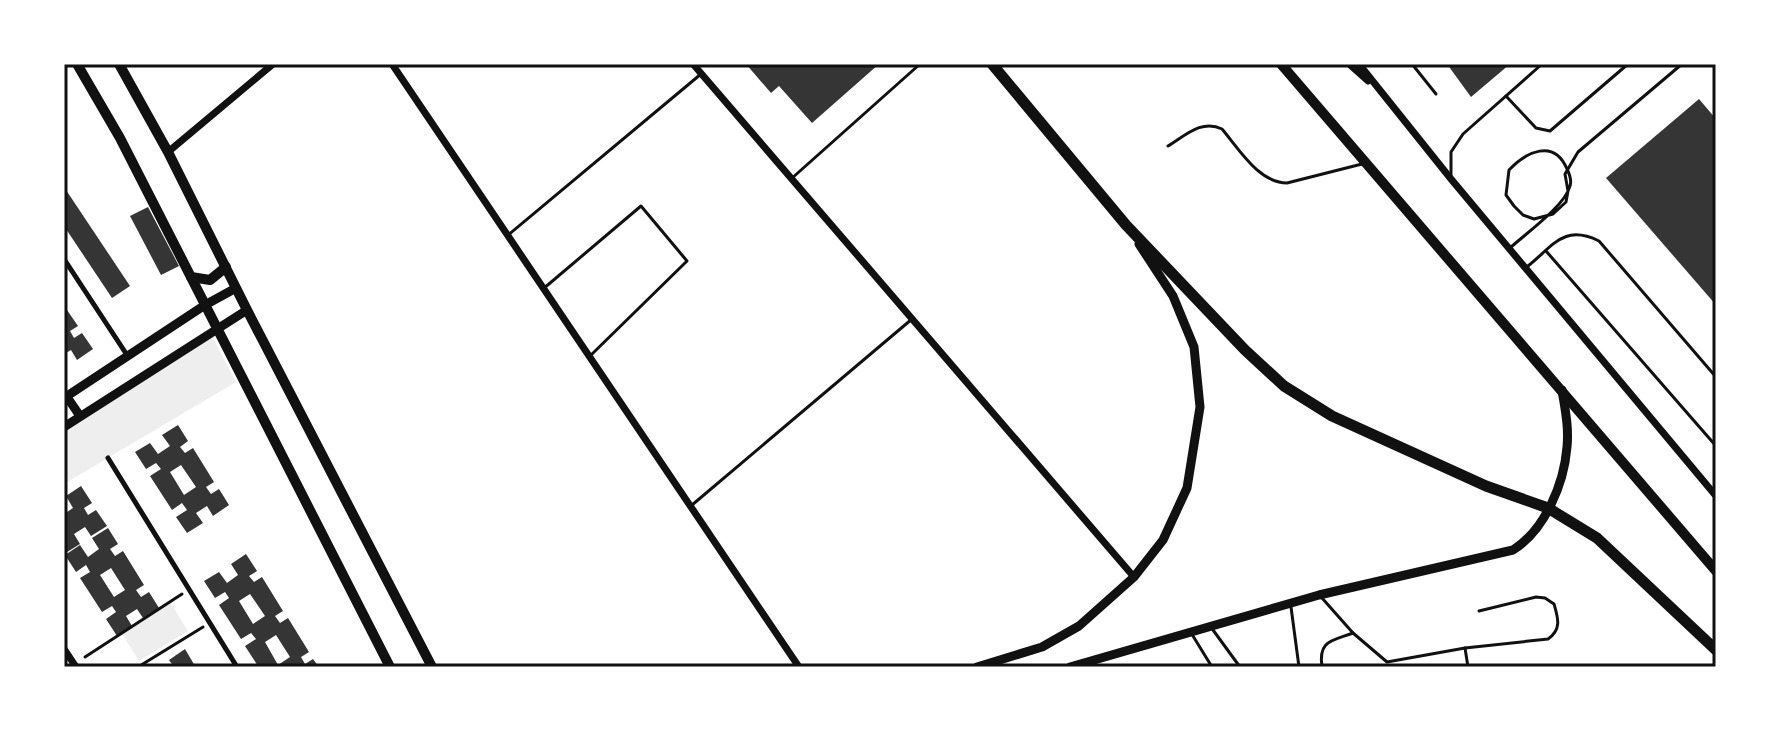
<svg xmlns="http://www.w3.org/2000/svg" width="1780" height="731" font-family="Karla,sans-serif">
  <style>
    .green { fill: #eee }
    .building { fill: #353535; fill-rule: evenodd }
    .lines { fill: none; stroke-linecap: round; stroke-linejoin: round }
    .path { stroke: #111; stroke-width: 3 }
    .service { stroke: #111; stroke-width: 3 }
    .pedestrian { stroke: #111; stroke-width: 5 }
    .minor { stroke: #111; stroke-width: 7 }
    .tertiary { stroke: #111; stroke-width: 9 }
    .secondary { stroke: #111; stroke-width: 10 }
    .primary { stroke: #111; stroke-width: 11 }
    .neatline { fill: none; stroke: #111; stroke-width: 3 }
  </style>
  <rect width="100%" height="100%" fill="#fff"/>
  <g class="green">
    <polygon points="211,334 236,382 64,484 64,432"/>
    <polygon points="170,602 188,631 139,661 121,632"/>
  </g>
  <g class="building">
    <polygon points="746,64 879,64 812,123 779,86 771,93"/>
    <polygon points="1447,64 1510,64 1471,97"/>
    <polygon points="1699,99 1716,119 1716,305 1606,178"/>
    <polygon points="64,187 130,286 112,298 64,226"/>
    <polygon points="148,207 179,266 161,275 130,216"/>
    <polygon points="67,310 78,326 70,331 74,338 82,333 93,349 77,360 71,350 64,354 64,312"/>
    <path d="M178,425L188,441L180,447L185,453L193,448L214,482L206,487L211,494L219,489L229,505L213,516L207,506L196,513L203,523L187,533L176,517L187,510L182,503L172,510L150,476L161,469L156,463L146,469L135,452L150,443L158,454L170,446L162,435ZM181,465L196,487L184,495L170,472Z"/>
    <polygon points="81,486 92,503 84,508 88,515 96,510 107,526 91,536 85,527 74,534 80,544 64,554 64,514 73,508 66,496"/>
    <path d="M108,528L118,544L110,549L115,556L123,551L144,585L136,590L141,597L149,592L159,608L143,618L137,609L126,616L132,626L117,636L106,619L116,612L112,606L102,612L80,578L90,572L86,565L76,572L65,555L80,545L88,557L99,549L92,538ZM111,568L125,590L114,597L100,575Z"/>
    <path d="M246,554L257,571L249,576L254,582L262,577L283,611L275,616L280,623L288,618L309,652L301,657L305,664L313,659L319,667H258L256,663L245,646L256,639L251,633L241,639L219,605L229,598L225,592L215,598L204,581L219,572L227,583L238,575L231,564ZM250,594L265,616L253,624L239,601ZM276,635L290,657L278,665L265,642Z"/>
    <polygon points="185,649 195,666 174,667 169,660"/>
  </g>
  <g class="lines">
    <g class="path">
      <polyline points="85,657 182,594"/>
      <polyline points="138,667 203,627"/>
    </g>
    <g class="service">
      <polyline points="1412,64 1436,94"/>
      <polyline points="1506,96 1536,128 1550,131 1628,64"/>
      <path d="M1168,146C1186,135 1202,119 1222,129C1239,149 1259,183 1287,183L1362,164"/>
      <polyline points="1451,176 1451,152 1463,134 1542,64"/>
      <polyline points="791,179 920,64"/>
      <polyline points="507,236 701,74"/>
      <path d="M1510,248C1525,234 1565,206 1570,186C1572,180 1570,175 1567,169C1554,138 1526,152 1509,170L1506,195L1514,206L1523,215L1534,219L1553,214L1566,202L1568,191L1565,174L1578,152L1682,64"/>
      <polyline points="1546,251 1716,446"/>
      <path d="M1528,266C1554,245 1564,224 1599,241L1716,377"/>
      <polyline points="543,289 641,206 687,261 590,356"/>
      <polyline points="692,505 912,319"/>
      <path d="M1322,598L1353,633L1387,662L1465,648L1548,639C1562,629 1558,618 1554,604L1545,598L1536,597L1479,611"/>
      <polyline points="1291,607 1299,667"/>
      <polyline points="1213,630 1240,667"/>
      <polyline points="1193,636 1212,667"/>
      <polyline points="1465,648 1468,667"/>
      <path d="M1322,667C1318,640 1332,641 1353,633"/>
    </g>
    <g class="pedestrian">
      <polyline points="64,259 127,355"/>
      <polyline points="108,458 237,667"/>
    </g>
    <g class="minor">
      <polyline points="392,64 799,667"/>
      <polyline points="693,64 1134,577"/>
      <polyline points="1349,64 1368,81"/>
      <polyline points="1359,64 1451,179 1716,496"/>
      <polyline points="168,152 273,64"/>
      <polyline points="64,649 76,667"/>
    </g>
    <g class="tertiary">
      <polyline points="67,397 80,416"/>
      <polyline points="64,398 205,305 236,288"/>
      <polyline points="64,427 247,310"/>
      <polyline points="977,667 1042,647 1079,626 1134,577 1163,540 1187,488 1200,407 1194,347 1173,296 1139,244"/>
      <path d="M1070,667L1319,595L1513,550C1545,530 1564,484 1567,447C1569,427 1565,409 1562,390"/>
    </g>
    <g class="secondary">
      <polyline points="77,64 120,138 390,667"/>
      <polyline points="119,64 168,152 247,310 432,667"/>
      <polyline points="1281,64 1716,571"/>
      <polyline points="191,277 210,280 226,267"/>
    </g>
    <polyline class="primary" points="992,64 1126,225 1245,350 1284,386 1332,416 1486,486 1548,508 1597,538 1716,650"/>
  </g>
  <rect width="1780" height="731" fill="none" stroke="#ffffff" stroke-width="132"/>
  <rect x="66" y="66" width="1648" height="599" class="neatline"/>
</svg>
